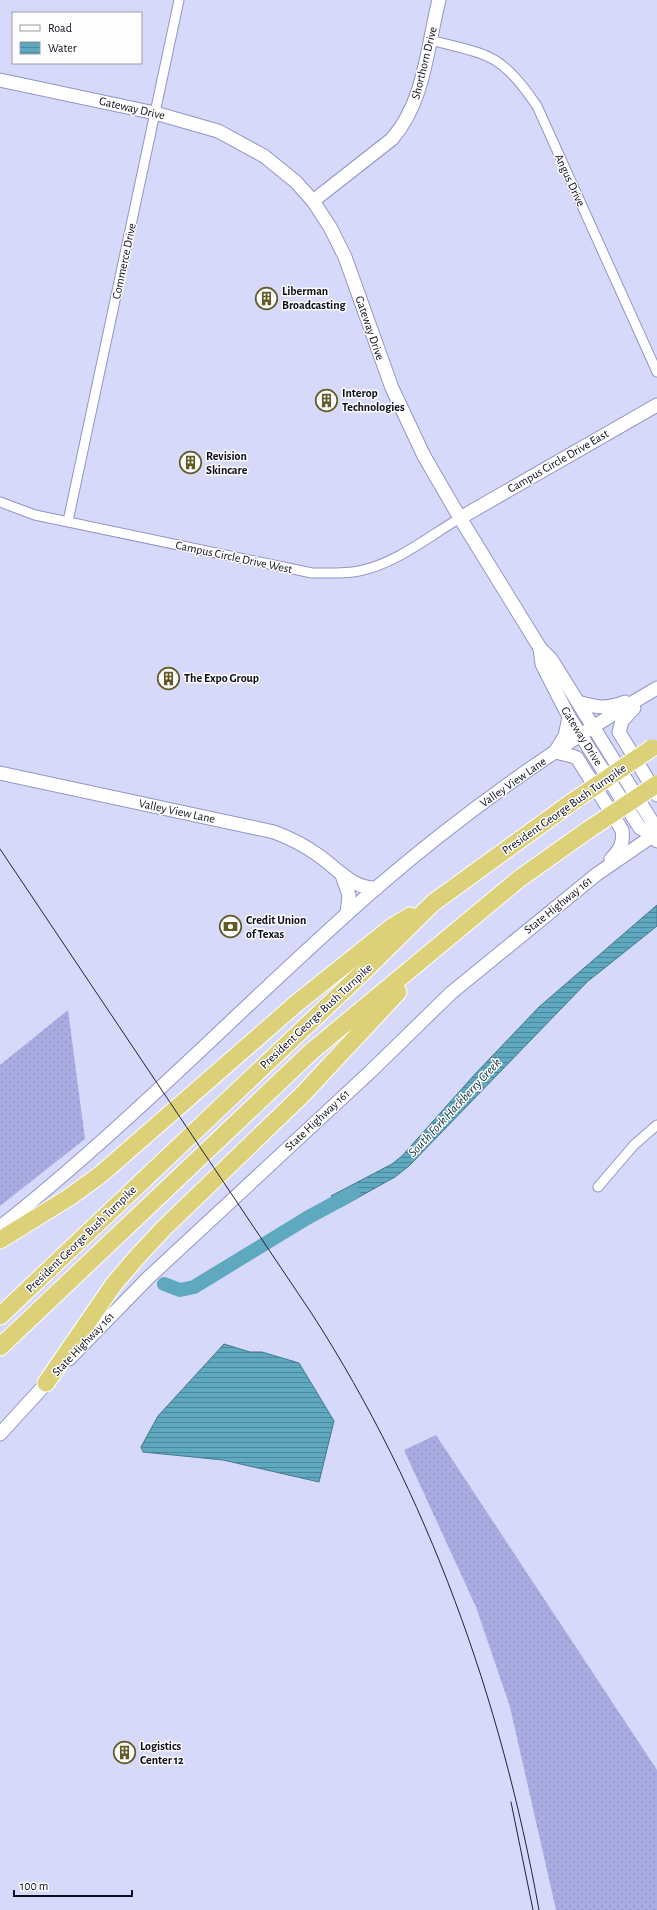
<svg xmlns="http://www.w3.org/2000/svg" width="657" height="1910" font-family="'Alegreya Sans',sans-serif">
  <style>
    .grass { fill: url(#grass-dots) }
    .water { fill: url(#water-rules); stroke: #45798f }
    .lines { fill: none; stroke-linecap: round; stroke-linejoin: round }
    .river { stroke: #5ea8c0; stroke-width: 14 }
    .street-casing { stroke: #9295c8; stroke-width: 11 }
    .secondary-casing { stroke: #9295c8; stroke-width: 15 }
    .highway-casing { stroke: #fff; stroke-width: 19 }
    .street { stroke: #fff; stroke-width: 9 }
    .secondary { stroke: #fff; stroke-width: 13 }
    .highway { stroke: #dcd079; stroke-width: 17 }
    .tram { stroke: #222236; stroke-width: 1 }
    .highway-bridge-casing { stroke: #fff; stroke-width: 19; stroke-linecap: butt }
    .highway-bridge { stroke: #dcd079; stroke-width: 17 }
    .labels { text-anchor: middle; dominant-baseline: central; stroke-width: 3; stroke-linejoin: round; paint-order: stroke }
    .street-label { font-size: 12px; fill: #0c0c1e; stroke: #fdfdfd }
    .poi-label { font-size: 12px; font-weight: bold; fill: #0c0c1e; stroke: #fdfdfd; text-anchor: start }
    .water-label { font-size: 13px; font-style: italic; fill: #0e323d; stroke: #fdfdfd }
  </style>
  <defs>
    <pattern id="grass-dots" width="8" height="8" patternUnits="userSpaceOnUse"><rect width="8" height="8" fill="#a9ace1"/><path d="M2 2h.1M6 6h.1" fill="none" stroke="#9093c1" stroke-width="1.8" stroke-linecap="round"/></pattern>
    <pattern id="water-rules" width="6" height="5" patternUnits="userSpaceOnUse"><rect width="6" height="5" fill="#5ea8c0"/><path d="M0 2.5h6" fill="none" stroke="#4c879b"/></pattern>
  </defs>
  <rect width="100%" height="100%" fill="#d6d9fa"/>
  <g class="grass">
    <polygon points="68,1010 85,1139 0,1206 0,1065"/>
    <polygon points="436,1435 657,1770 657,1910 556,1910 510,1707 476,1607 404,1450"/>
  </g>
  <g class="water">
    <polygon points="657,905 657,926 587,982 409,1166 395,1177 341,1207 331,1196 392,1164 402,1156 475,1074 539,1007"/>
    <polygon points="224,1344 250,1352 262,1352 299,1363 334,1421 319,1482 223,1460 143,1452 141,1447 158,1416"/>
  </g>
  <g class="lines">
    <polyline class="river" points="164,1284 180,1290 194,1287 307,1218 353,1193"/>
    <defs>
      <g id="street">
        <path d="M431,40C454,47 484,50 503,66C517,77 527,92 537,106L657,372"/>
        <path d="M0,502L35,515L312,573C328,573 343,574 359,571C395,564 428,537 460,518"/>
        <polyline points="68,521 179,0"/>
        <polyline points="598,1187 634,1145 657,1125"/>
      </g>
      <g id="secondary">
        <polyline points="0,80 155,113 218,131 264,156 296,182 313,201 330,227 345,257 392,388 424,456 460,518 540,648 551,659 651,820 653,835 657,841"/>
        <path d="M313,201L392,139C425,101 427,47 439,0"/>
        <polyline points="460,518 657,405"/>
        <polyline points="540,648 542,664 569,717 640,828 653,835"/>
        <path d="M578,702C597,708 607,709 625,702"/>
        <polyline points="634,708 622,721 619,732 657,795"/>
        <path d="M569,717L565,736L555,752L572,756L577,758L622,830C624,843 620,850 611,859"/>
        <path d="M0,773L274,832C290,838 304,845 318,855C337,868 352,889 377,888"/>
        <polyline points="342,875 349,895 347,914"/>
        <path d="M0,1227C132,1123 248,1000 375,889C462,814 557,746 657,688"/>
        <polyline points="69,1359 148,1278 370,1072 451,993 597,874 657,833"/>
        <polyline points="0,1434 53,1376"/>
      </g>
      <g id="highway">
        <polyline points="0,1240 68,1198 100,1175 297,1003 392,927 410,916"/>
        <polyline points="0,1316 360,975 433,903 572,802"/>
        <polyline points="0,1347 312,1051 519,879 588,830"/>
        <polyline points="46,1383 114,1284 137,1257 164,1228 302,1095 398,992"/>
      </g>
    </defs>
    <use href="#street" class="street-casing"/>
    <use href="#secondary" class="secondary-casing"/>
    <use href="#highway" class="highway-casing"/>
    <use href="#street" class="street"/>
    <use href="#secondary" class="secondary"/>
    <use href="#highway" class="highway"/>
    <g class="tram">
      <path d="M0,849L312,1314C428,1494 501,1699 539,1910"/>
      <polyline points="511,1802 533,1910"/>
    </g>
    <defs>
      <g id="highway-bridge">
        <polyline points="572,802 652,748"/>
        <polyline points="588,830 657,784"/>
      </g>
    </defs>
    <use href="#highway-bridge" class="highway-bridge-casing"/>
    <use href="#highway-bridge" class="highway-bridge"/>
  </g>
  <defs>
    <symbol id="building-ring" viewBox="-11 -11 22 22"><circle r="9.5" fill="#fdfdfd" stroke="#625b27" stroke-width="1.5"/><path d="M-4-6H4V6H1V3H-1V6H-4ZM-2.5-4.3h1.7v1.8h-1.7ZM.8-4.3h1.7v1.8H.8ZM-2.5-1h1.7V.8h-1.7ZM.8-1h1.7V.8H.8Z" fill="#625b27"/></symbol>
    <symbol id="bank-ring" viewBox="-11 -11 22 22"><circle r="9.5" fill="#fdfdfd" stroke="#625b27" stroke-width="1.5"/><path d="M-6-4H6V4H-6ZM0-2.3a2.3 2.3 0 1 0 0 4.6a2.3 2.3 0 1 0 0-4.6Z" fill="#625b27"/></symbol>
  </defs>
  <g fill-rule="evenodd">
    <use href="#building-ring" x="254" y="286" width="25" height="25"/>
    <use href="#building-ring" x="314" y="388" width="25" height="25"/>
    <use href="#building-ring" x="178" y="450" width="25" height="25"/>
    <use href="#building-ring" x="156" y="666" width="25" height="25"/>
    <use href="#bank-ring" x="218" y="914" width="25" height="25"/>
    <use href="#building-ring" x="112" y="1740" width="25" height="25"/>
  </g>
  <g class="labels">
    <g class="street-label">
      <text transform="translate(424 63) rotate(-76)">Shorthorn Drive</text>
      <text transform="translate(132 108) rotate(13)">Gateway Drive</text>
      <text transform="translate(570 180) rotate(65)">Angus Drive</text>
      <text transform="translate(124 261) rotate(-78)">Commerce Drive</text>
      <text transform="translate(370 328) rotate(71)">Gateway Drive</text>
      <text transform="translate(558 461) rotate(-30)">Campus Circle Drive East</text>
      <text transform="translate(234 557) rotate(12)">Campus Circle Drive West</text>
      <text transform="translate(582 736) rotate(58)">Gateway Drive</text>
      <text transform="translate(513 782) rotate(-35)">Valley View Lane</text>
      <text transform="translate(564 809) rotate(-35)">President George Bush Turnpike</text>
      <text transform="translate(177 811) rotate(12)">Valley View Lane</text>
      <text transform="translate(558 905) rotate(-39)">State Highway 161</text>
      <text transform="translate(316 1016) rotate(-43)">President George Bush Turnpike</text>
      <text transform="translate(317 1120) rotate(-43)">State Highway 161</text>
      <text transform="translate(81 1239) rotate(-44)">President George Bush Turnpike</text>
      <text transform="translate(83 1344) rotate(-46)">State Highway 161</text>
    </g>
    <g class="poi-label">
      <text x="282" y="291">Liberman<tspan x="282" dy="14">Broadcasting</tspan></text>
      <text x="342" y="393">Interop<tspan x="342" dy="14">Technologies</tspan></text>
      <text x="206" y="456">Revision<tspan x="206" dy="14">Skincare</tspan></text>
      <text x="184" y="678">The Expo Group</text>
      <text x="246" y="920">Credit Union<tspan x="246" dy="14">of Texas</tspan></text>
      <text x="140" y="1746">Logistics<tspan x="140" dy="14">Center 12</tspan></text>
    </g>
    <g class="water-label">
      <text transform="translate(455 1108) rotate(-47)">South Fork Hackberry Creek</text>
    </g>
  </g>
  <rect x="12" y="12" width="130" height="52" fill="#fdfdfd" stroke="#9d9da4"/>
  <rect x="20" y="25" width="20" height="6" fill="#ffffff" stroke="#9d9da4"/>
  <text x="48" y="32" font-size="12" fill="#0c0c1e">Road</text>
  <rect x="20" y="42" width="20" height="12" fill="url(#water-rules)" stroke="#9d9da4"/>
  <text x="48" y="52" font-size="12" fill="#0c0c1e">Water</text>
  <path d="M14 1890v6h118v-6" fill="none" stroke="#0c0c1e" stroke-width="2"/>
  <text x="20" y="1890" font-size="12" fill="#0c0c1e" stroke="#fdfdfd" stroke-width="3" paint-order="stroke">100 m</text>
</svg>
